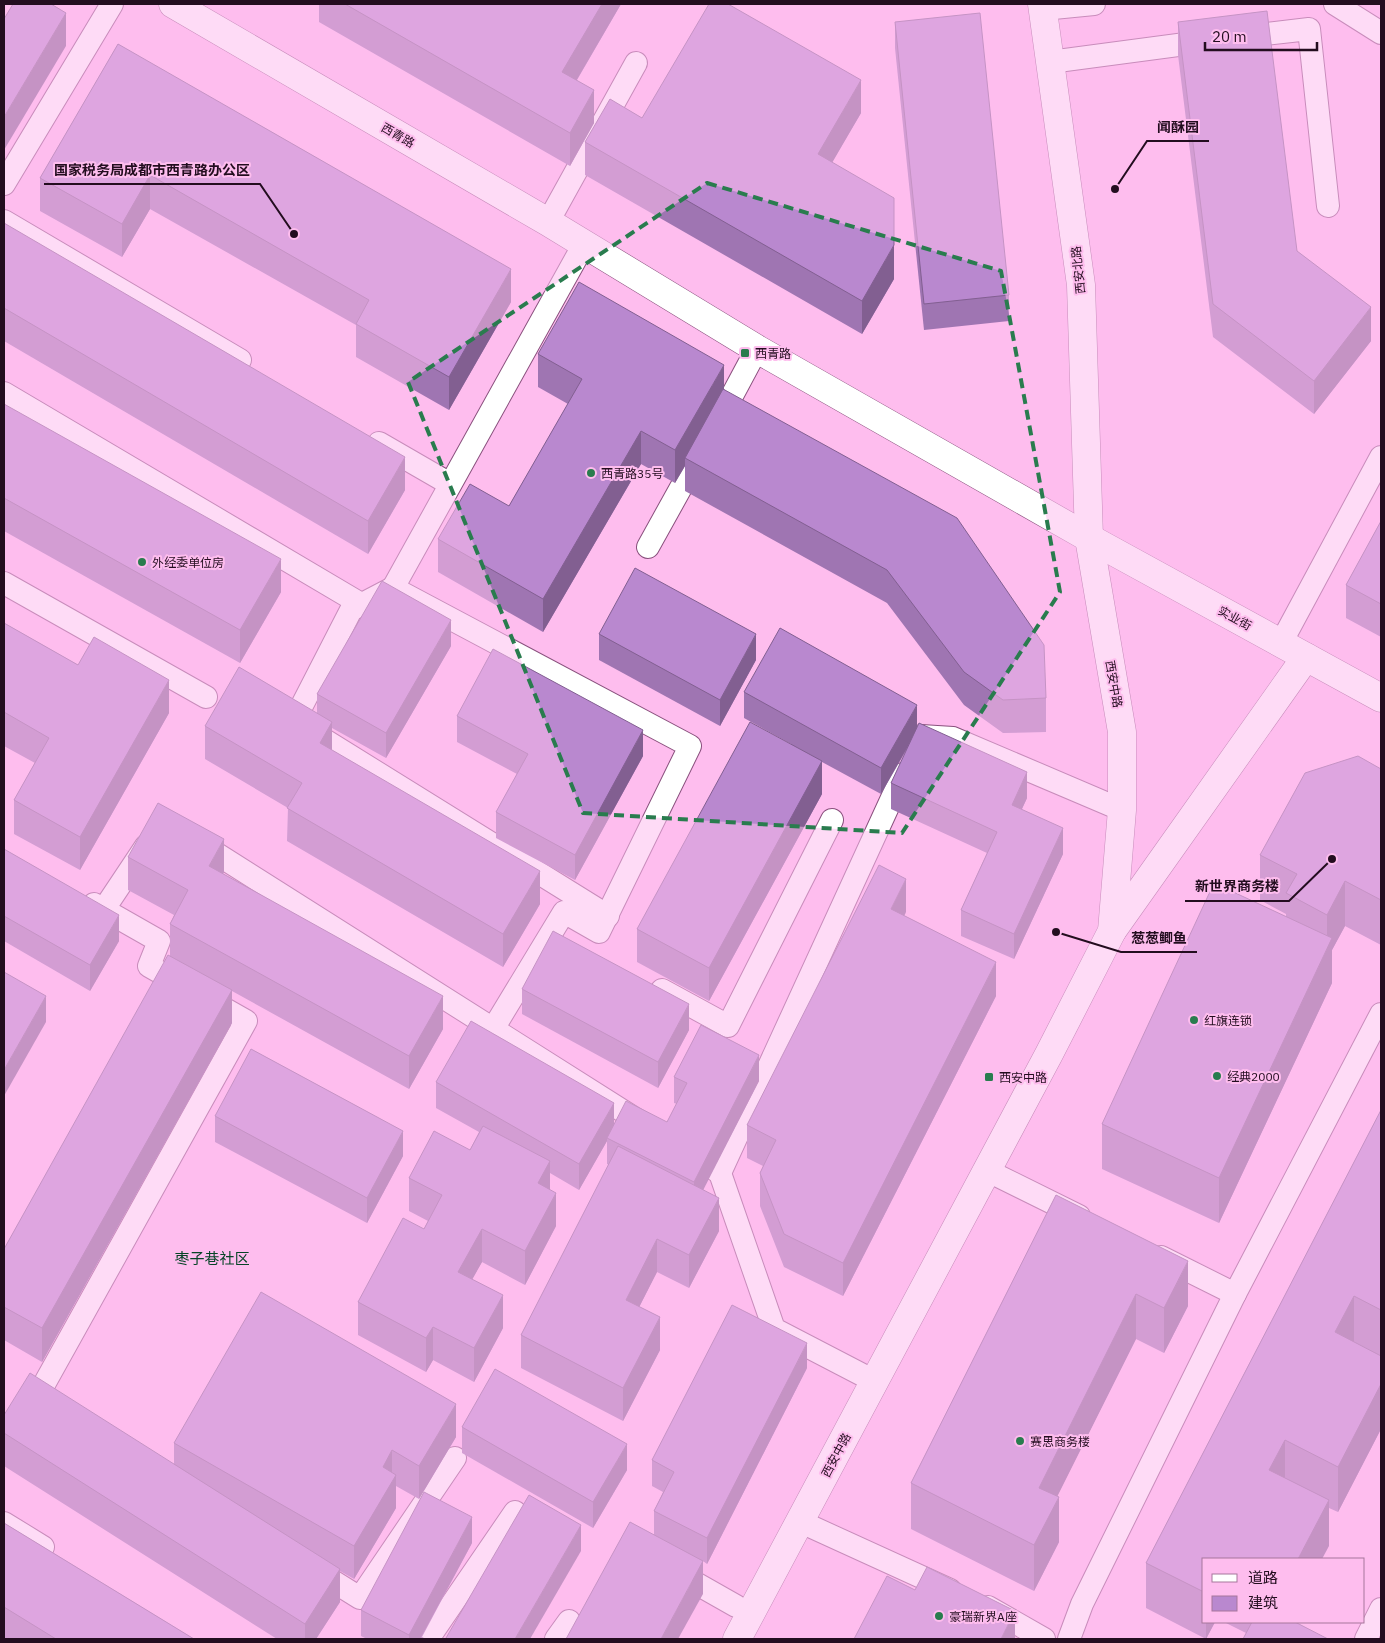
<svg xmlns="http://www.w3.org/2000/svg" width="1385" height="1643" font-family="'IBM Plex Sans','Noto Sans SC',sans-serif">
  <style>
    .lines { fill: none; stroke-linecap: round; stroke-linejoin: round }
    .service-casing { stroke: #89507d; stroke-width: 24 }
    .minor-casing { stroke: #89507d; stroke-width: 29 }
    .tertiary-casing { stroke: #89507d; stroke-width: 29 }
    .service { stroke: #fff; stroke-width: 22 }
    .minor { stroke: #fff; stroke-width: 28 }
    .tertiary { stroke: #fff; stroke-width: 28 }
    .wall { fill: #9f75b2 }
    .shaded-wall { fill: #825f91 }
    .building { fill: #b988cf; stroke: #825f91 }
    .marked { fill: none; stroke: #297c4e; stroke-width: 4; stroke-dasharray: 10 6; stroke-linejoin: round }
    .poi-dot { fill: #297c4e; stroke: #febdee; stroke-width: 2 }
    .labels { text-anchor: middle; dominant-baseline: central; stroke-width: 4; stroke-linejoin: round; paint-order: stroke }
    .street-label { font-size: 12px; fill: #230d1f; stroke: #febdee }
    .poi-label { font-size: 12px; fill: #230d1f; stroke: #febdee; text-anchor: start }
    .quarter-label { font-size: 15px; fill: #064426; stroke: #febdee }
    .leader { fill: none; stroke: #230d1f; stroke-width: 2 }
    .callout-dot { fill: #230d1f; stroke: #febdee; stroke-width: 2 }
    .callout-label { font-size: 14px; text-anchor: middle; font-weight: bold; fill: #230d1f; stroke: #febdee; stroke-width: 4; stroke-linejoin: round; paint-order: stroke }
  </style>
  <rect width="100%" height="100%" fill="#febdee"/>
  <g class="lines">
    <defs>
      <g id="service">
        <polyline points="1335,4 1381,33"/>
        <polyline points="1043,9 1094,4"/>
        <polyline points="1240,37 1309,29 1328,206"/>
        <polyline points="1050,62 1208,41"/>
        <polyline points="4,184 112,4"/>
        <polyline points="4,221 240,360"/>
        <polyline points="548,222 636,63"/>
        <polyline points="4,393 361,604"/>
        <polyline points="719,420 757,349"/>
        <polyline points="379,443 450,484"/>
        <polyline points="648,547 699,455"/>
        <polyline points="4,583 206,697"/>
        <polyline points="393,588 351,610 294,721 608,916"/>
        <polyline points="1281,643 1381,457"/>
        <polyline points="921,736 953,738 1122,810"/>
        <polyline points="198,842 648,1127"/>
        <polyline points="104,909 146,846"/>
        <polyline points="662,990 728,1026 832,820"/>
        <polyline points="493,1029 564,912 599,932 690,746 393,588 584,244"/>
        <polyline points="688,1152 720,1173 774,1329 876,1382"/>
        <polyline points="988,1171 1079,1216"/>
        <polyline points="720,1173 903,774"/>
        <polyline points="1161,1257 1235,1294"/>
        <polyline points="37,1397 246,1021 149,966 159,941 94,904"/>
        <polyline points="801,1522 950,1590"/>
        <polyline points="4,1523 43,1547"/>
        <polyline points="315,1570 360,1598 455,1458"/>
        <polyline points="676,1572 736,1606"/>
        <polyline points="988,1607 1044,1639"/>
        <polyline points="428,1639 515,1512"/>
        <polyline points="556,1639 569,1621"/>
        <polyline points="1069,1639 1082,1604 1235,1294 1381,1014"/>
        <polyline points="1366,1639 1381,1609"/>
      </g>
      <polyline id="minor" points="1112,931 1306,657"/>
      <g id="tertiary">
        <polyline points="173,4 548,222 757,349 1089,538 1381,698"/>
        <polyline points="737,1639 1049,1054 1112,931 1122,810 1122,732 1089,538 1081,285 1042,4"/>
      </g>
    </defs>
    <use href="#service" class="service-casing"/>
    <use href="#minor" class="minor-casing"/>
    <use href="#tertiary" class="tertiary-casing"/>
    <use href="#service" class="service"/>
    <use href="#minor" class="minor"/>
    <use href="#tertiary" class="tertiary"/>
  </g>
  <g class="wall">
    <polygon points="319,4 621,4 577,80 594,123 570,166 319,22"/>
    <polygon points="895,22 1009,295 1009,321 924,330 895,48"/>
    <polygon points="1178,22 1297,251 1371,341 1314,414 1213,337 1178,55"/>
    <polygon points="118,44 511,302 449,410 356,357 356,325 150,209 122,257 40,211 40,178"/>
    <polygon points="861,113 832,162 894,279 862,334 585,175 585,142 642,118"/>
    <polygon points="4,223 405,490 368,554 4,341"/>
    <polygon points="538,354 724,389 1046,698 1046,732 1003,733 964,705 887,603 685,491 685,466 675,483 641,464 543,632 438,572 438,539 509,506 568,404 538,387"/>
    <polygon points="4,404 281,592 240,663 4,531"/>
    <polygon points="1381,521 1381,637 1346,618 1346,585"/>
    <polygon points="4,623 78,665 169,713 80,870 14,834 14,800 35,763 4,746"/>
    <polygon points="599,634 756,660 720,726 599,660"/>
    <polygon points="451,646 386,758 332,728 332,751 540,904 503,967 287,841 288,808 205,759 205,726 317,713 317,694"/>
    <polygon points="744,692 917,728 1027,798 1022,809 1063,854 1014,959 961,936 961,910 987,853 891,809 891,783 911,742 881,794 822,762 822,794 709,1001 637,962 637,929 791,744 744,718"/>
    <polygon points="457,716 643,756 575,880 496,838 496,812 517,774 457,742"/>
    <polygon points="1381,769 1381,945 1345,926 1332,950 1332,983 1219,1223 1102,1169 1102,1124 1286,917 1286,914 1260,900 1260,855"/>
    <polygon points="4,849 119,941 90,991 4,941"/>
    <polygon points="128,857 224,872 223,874 443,1029 409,1089 232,991 232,1023 42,1362 4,1340 4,1249 170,956 170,924 174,915 128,890"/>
    <polygon points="906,912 904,916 996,996 843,1296 784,1267 760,1206 760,1173 763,1166 747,1158 747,1125"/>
    <polygon points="522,989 689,1030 658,1088 522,1014"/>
    <polygon points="674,1077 759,1081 703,1189 719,1231 689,1288 657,1272 639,1307 660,1350 623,1421 521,1368 521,1335 609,1165 607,1164 607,1141 579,1190 550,1173 550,1190 556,1226 525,1285 482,1262 472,1279 503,1328 474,1382 433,1360 426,1372 358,1335 358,1302 424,1229 428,1221 409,1211 409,1178 470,1150 479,1132 436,1108 436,1082 614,1124 667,1122 677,1104 674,1103"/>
    <polygon points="1381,1110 1381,1429 1338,1512 1329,1508 1329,1546 1204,1559 1204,1622 1215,1622 1206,1639 1146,1608 1146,1563"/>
    <polygon points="215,1116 403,1156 367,1223 215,1142"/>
    <polygon points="1056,1195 1188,1306 1164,1353 1136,1339 1057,1496 1059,1542 1034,1591 911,1529 911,1483"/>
    <polygon points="807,1368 707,1564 703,1561 703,1594 654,1535 654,1511 663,1492 652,1486 652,1460"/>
    <polygon points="4,1415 174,1464 174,1443 456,1437 419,1499 396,1486 396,1508 354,1579 340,1571 340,1602 316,1639 277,1639 4,1466"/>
    <polygon points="462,1427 627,1470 593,1528 462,1453"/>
    <polygon points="4,1523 194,1639 4,1639"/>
    <polygon points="472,1543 422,1637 426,1639 367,1639 361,1636 361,1610"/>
    <polygon points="1224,1622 1295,1622 1246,1633"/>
  </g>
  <g class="shaded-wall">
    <polygon points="602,4 621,4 562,105 562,72"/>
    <polygon points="66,13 66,46 4,150 4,117"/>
    <polygon points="861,80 861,113 818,187 818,154"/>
    <polygon points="594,90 594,123 570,166 570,133"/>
    <polygon points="150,175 150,209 122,257 122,224"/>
    <polygon points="894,245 894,279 862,334 862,301"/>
    <polygon points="511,269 511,302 449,410 449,377"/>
    <polygon points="1371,307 1371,341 1314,414 1314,381"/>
    <polygon points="724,365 724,398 685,458 685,466 675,483 675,450"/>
    <polygon points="641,431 641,464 543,632 543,599"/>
    <polygon points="405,457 405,490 368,554 368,521"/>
    <polygon points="281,559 281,592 240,663 240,630"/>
    <polygon points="451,620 451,646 386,758 386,733"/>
    <polygon points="756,634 756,660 720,726 720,700"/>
    <polygon points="169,680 169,713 80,870 80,837"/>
    <polygon points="917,705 917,730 881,794 881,768"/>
    <polygon points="332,722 332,755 320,743"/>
    <polygon points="643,730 643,756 575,880 575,855"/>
    <polygon points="822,761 822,794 709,1001 709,968"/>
    <polygon points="1027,772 1027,798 1012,830 1012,805"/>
    <polygon points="1063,828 1063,854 1014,959 1014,934"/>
    <polygon points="224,839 224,872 209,899 209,866"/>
    <polygon points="540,871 540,904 503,967 503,934"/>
    <polygon points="906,879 906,912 891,942 891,909"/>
    <polygon points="1345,881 1345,926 1332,950 1332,983 1219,1223 1219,1178 1327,949 1327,915"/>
    <polygon points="119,915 119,941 90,991 90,965"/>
    <polygon points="996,962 996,996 843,1296 843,1263"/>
    <polygon points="232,990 232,1023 42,1362 42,1328"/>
    <polygon points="46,996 46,1022 4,1096 4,1070"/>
    <polygon points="443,996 443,1029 409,1089 409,1056"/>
    <polygon points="689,1004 689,1030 658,1088 658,1062"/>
    <polygon points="759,1055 759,1081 694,1208 694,1182"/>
    <polygon points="614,1103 614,1129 607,1138 607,1141 579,1190 579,1164"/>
    <polygon points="403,1131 403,1156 367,1223 367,1198"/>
    <polygon points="550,1161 550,1195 538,1183"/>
    <polygon points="556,1193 556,1226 525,1285 525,1251"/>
    <polygon points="719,1198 719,1231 689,1288 689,1255"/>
    <polygon points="482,1229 482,1262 458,1305 458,1272"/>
    <polygon points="657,1239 657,1272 626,1333 626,1300"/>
    <polygon points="1188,1261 1188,1306 1164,1353 1164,1308"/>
    <polygon points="1136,1294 1136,1339 1039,1533 1039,1488"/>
    <polygon points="503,1295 503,1328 474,1382 474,1348"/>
    <polygon points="1354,1296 1354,1342 1335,1332"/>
    <polygon points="660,1317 660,1350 623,1421 623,1388"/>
    <polygon points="433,1327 433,1360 426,1372 426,1338"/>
    <polygon points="807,1343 807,1368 707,1564 707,1538"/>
    <polygon points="1381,1384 1381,1429 1338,1512 1338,1467"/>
    <polygon points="456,1404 456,1437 419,1499 419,1466"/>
    <polygon points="1285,1440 1285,1485 1269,1470"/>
    <polygon points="627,1444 627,1470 593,1528 593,1502"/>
    <polygon points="392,1450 392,1482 396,1475 396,1508 354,1579 354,1546 383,1467"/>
    <polygon points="1059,1497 1059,1542 1034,1591 1034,1545"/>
    <polygon points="1329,1500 1329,1546 1322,1559 1298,1559"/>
    <polygon points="472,1517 472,1543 420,1639 409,1639 409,1635"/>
    <polygon points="581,1525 581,1551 530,1639 515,1639"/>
    <polygon points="703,1561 703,1594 678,1639 661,1639"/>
    <polygon points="340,1569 340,1602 316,1639 305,1639 305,1624"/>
    <polygon points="1015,1611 1015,1639 1001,1639"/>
    <polygon points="1206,1622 1215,1622 1206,1639"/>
  </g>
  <g class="building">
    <polygon points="13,4 51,4 66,13 4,117 4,19"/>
    <polygon points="345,4 602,4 562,72 594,90 570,133"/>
    <polygon points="709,4 728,4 861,80 818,154 894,198 894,245 862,301 585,142 610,99 642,118"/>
    <polygon points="1267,11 1297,251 1371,307 1314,381 1213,304 1178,22"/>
    <polygon points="980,13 1009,295 924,304 895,22"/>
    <polygon points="118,44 511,269 449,377 356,324 369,300 150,175 122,224 40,178"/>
    <polygon points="4,223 405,457 368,521 4,308"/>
    <polygon points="579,282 724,365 675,450 641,431 543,599 438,539 470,484 509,506 582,379 538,354"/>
    <polygon points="723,389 957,518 1044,645 1046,698 1003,700 964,672 887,570 685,458"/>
    <polygon points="4,404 281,559 240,630 4,498"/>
    <polygon points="1381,521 1381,604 1346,585"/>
    <polygon points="635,568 756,634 720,700 599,634"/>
    <polygon points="382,581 451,620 386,733 317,694"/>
    <polygon points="4,623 78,665 94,637 169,680 80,837 14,800 49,738 4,712"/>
    <polygon points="780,628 917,705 881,768 744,692"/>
    <polygon points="493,649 643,730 575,855 496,812 528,754 457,716"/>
    <polygon points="239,667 332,722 320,743 540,871 503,934 287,808 302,783 205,726"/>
    <polygon points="750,722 822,761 709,968 637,929"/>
    <polygon points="919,723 1027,772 1012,805 1063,828 1014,934 961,910 997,832 891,783"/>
    <polygon points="1358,756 1381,769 1381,900 1345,881 1327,915 1286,893 1297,874 1260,855 1305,773"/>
    <polygon points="158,803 224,839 209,866 443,996 409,1056 170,924 188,890 128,857"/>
    <polygon points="4,849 119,915 90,965 4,916"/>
    <polygon points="879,865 906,879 891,909 996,962 843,1263 784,1234 760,1173 776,1140 747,1125"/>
    <polygon points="1214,883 1332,938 1219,1178 1102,1124"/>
    <polygon points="553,931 689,1004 658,1062 522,989"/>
    <polygon points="168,955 232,990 42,1328 4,1307 4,1249"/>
    <polygon points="4,972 46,996 4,1070"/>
    <polygon points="471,1021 614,1103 579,1164 436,1082"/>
    <polygon points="701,1025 759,1055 694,1182 607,1138 626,1101 667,1122 687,1083 674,1077"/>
    <polygon points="251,1049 403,1131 367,1198 215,1116"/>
    <polygon points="1381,1110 1381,1310 1354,1296 1335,1332 1381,1356 1381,1384 1338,1467 1285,1440 1269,1470 1329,1500 1298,1559 1204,1559 1204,1592 1146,1563"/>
    <polygon points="483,1126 550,1161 538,1183 556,1193 525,1251 482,1229 458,1272 503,1295 474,1348 433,1327 426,1338 358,1302 403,1218 424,1229 442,1195 409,1178 434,1131 470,1150"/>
    <polygon points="618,1146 719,1198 689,1255 657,1239 626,1300 660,1317 623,1388 521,1335"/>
    <polygon points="1056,1195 1188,1261 1164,1308 1136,1294 1039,1488 1059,1497 1034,1545 911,1483"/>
    <polygon points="261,1292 456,1404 419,1466 392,1450 383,1467 396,1475 354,1546 174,1443"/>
    <polygon points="732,1305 807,1343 707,1538 654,1511 674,1472 652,1460"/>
    <polygon points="495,1369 627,1444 593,1502 462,1427"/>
    <polygon points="30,1373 340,1569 305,1624 4,1433 4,1415"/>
    <polygon points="424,1492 472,1517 409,1635 361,1610"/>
    <polygon points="529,1495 581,1525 515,1639 448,1639 446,1638"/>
    <polygon points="630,1522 703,1561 661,1639 566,1639"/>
    <polygon points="4,1523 194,1639 56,1639 4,1607"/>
    <polygon points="927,1567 1015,1611 1001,1639 854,1639 887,1576 915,1590"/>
    <polygon points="1252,1622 1295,1622 1328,1639 1243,1639"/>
  </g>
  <path d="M0 0H1385V1643H0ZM707,183L1001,271L1060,592L902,833L583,813L408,382Z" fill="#febdee" fill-opacity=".55" fill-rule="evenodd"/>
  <path class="marked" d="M707,183L1001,271L1060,592L902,833L583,813L408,382Z"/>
  <g class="poi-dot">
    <rect x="740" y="348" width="10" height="10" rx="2.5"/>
    <circle cx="591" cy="473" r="5"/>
    <circle cx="142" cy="562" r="5"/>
    <circle cx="1194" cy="1020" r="5"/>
    <circle cx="1217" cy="1076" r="5"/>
    <rect x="984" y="1072" width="10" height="10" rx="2.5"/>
    <circle cx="1020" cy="1441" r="5"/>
    <circle cx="939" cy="1616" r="5"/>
  </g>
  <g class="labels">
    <g class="street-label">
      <text transform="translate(398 135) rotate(30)">西青路</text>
      <text transform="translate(1078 270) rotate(-96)">西安北路</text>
      <text transform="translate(1235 618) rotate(29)">实业街</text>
      <text transform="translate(1114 684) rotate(80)">西安中路</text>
      <text transform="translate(836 1455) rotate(-62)">西安中路</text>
    </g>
    <g class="poi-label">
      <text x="755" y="353">西青路</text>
      <text x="601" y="473">西青路35号</text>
      <text x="152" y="562">外经委单位房</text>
      <text x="1204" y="1020">红旗连锁</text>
      <text x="1227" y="1076">经典2000</text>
      <text x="999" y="1077">西安中路</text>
      <text x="1030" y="1441">赛思商务楼</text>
      <text x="949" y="1616">豪瑞新界A座</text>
    </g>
    <g class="quarter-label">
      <text x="212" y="1258">枣子巷社区</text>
    </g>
  </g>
  <path class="leader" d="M1115 189L1147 141H1209M294 234L260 184H44M1332 859L1289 901H1185M1056 932L1121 952H1197"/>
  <g class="callout-dot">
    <circle cx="1115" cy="189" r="5"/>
    <circle cx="294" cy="234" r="5"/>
    <circle cx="1332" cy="859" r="5"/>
    <circle cx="1056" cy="932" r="5"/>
  </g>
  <g class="callout-label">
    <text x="1178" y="132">闻酥园</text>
    <text x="152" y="175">国家税务局成都市西青路办公区</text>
    <text x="1237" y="891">新世界商务楼</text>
    <text x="1159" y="943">葱葱鲫鱼</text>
  </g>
  <rect width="1385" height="1643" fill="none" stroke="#230d1f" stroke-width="10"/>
  <rect x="1202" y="1558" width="162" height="65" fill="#febdee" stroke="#a6779b"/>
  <rect x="1212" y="1574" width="25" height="8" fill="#ffffff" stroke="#a6779b"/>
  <text x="1248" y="1583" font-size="15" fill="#230d1f">道路</text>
  <rect x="1212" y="1596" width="25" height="15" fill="#b988cf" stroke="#a6779b"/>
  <text x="1248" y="1608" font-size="15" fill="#230d1f">建筑</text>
  <path d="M1205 42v8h112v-8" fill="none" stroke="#230d1f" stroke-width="2.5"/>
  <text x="1212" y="42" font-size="15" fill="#230d1f" stroke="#febdee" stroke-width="4" paint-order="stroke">20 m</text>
</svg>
